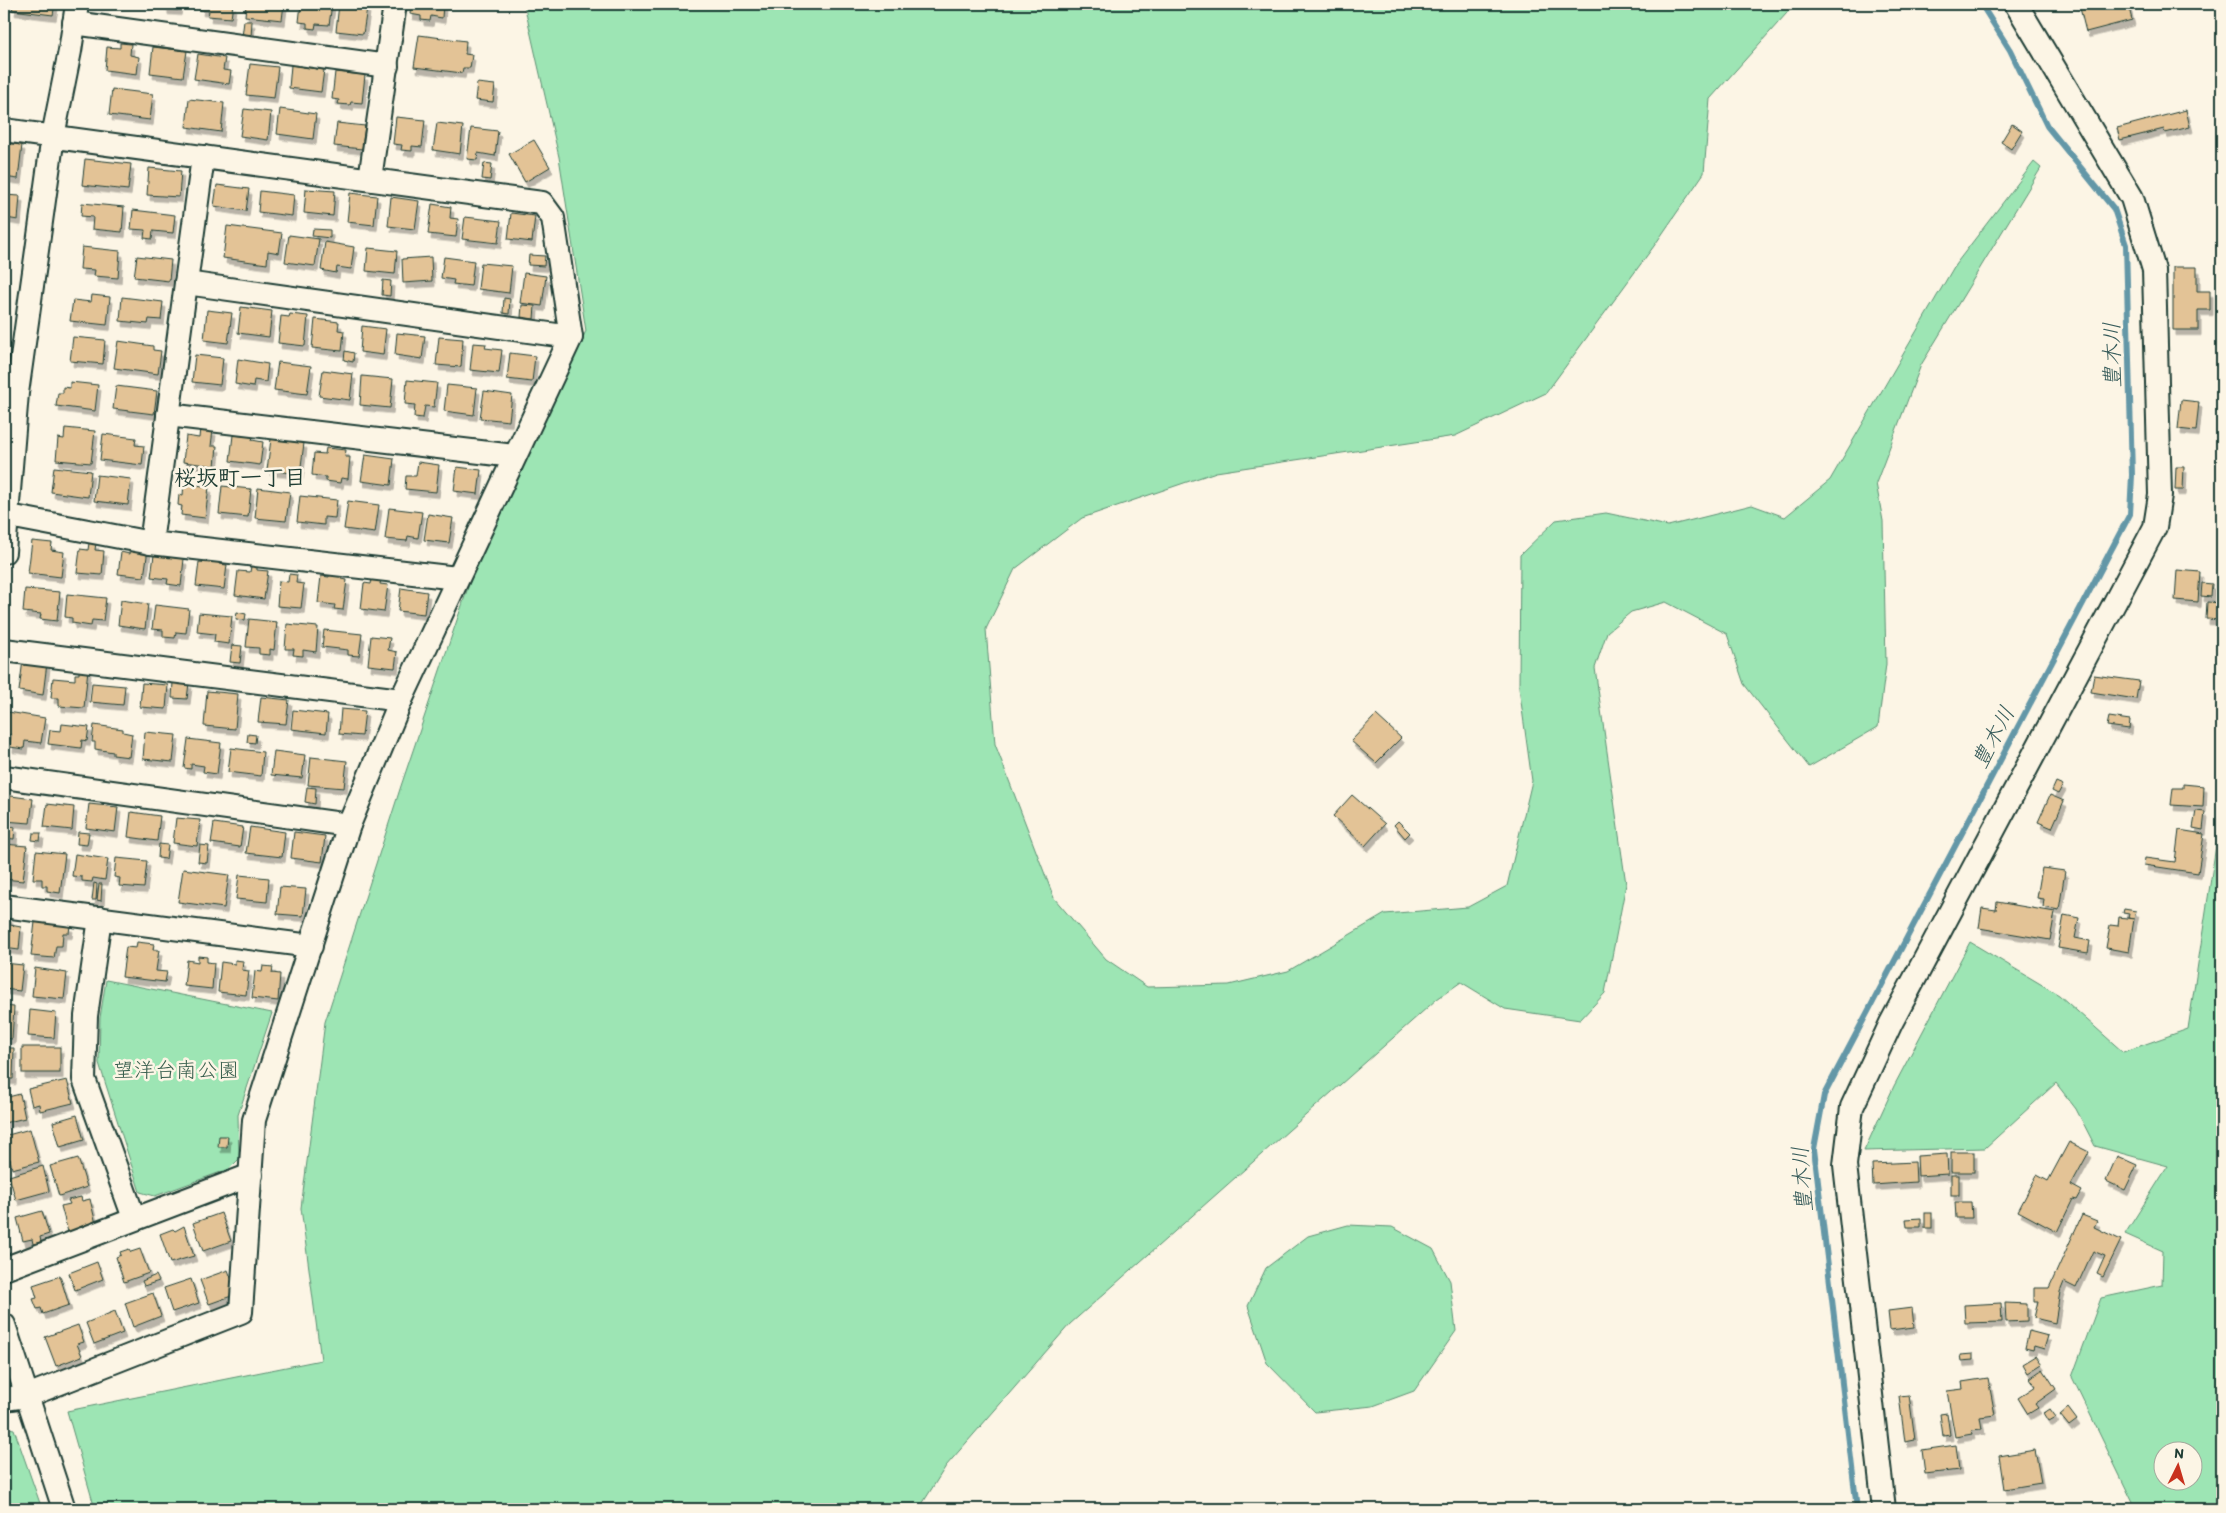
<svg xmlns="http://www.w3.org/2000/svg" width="2226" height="1513" font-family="Itim,'Klee One',sans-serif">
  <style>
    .green { fill: #9de5b4; stroke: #5e9174; fill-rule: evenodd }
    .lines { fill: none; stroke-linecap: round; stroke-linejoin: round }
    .stream { stroke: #6497a7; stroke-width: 6 }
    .building { fill: #e3c396; stroke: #1f3d34; filter: url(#shadow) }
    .minor-casing { stroke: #1f3d34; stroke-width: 26 }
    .minor { stroke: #fcf5e5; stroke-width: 22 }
    .labels { text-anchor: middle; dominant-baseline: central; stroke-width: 5; stroke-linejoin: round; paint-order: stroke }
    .park-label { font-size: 21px; fill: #385f4e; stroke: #fcf5e5 }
    .water-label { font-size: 22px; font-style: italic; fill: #365b5a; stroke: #fcf5e5 }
    .neighbourhood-label { font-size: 22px; font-weight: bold; fill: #1f3d34; stroke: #fcf5e5 }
  </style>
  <defs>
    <filter id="shadow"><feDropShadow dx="3" dy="5.5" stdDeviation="0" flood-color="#0004"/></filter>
  </defs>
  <rect width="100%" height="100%" fill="#fcf5e5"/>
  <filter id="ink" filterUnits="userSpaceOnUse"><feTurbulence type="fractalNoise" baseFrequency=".02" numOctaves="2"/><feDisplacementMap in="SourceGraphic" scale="10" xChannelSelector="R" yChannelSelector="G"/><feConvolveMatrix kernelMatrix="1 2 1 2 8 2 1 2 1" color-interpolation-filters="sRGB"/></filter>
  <g filter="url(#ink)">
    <g class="green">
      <polygon points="524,4 1795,4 1710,99 1704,173 1654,246 1546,393 1455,436 1216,472 1082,518 1015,569 986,629 995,744 1054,898 1106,959 1147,987 1229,985 1288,971 1385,914 1468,907 1507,886 1532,781 1519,687 1520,555 1556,520 1606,513 1668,526 1752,505 1785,517 1830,480 1955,265 2034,162 2041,168 1921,365 1876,483 1883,521 1886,664 1878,727 1809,767 1744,684 1727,634 1666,602 1631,612 1607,632 1595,668 1626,884 1605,993 1580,1020 1505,1009 1461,982 1437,999 1070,1324 946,1466 919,1509 95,1509 67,1411 321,1360 301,1208 325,1022 401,786 482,546 586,331 559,157"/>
      <path d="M2222,806V1509H2136L2072,1377L2101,1298L2162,1285L2163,1251L2125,1234L2168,1166L2095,1146L2076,1109L2056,1083L1985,1148L1864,1151L1894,1086L1970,942L2059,995L2123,1052L2188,1029ZM2194,1450V1480H2164V1450Z"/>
      <polygon points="106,980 272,1013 238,1115 239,1159 229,1169 155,1196 140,1192 99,1063 100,1018"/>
      <polygon points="1348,1225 1392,1227 1433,1249 1450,1281 1456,1331 1414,1391 1373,1406 1315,1412 1267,1363 1248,1306 1266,1268 1308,1236"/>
      <polygon points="4,1427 14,1429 42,1509 4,1509"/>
    </g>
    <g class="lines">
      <polyline class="stream" points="1857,1509 1814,1149 1824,1095 2130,514 2132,475 2126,245 2114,209 2047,126 2010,50 1981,4"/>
    </g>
    <g class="building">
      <polygon points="13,4 55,4 53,15 12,10"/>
      <polygon points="156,4 179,4 178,10 165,9 165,5"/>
      <polygon points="201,4 233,4 231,18 208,16 209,11 200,10"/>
      <polygon points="246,4 284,4 282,20 245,16"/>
      <polygon points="301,4 332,4 329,25 316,24 315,29 307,28 307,23 299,22"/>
      <polygon points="339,4 367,8 363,34 336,31"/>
      <polygon points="411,4 443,4 442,18 431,16 430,21 421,20 421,16 410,14"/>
      <polygon points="2079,4 2128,4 2132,20 2086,32"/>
      <polygon points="244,21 252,21 251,38 242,37"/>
      <polygon points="419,35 466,41 465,54 472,55 470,68 463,68 462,73 414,67"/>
      <polygon points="120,43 131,44 130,55 139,57 137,74 105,70 107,47 120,48"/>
      <polygon points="153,47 187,51 183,77 150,73"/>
      <polygon points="198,54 225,58 223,70 231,71 229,84 194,79"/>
      <polygon points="250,64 278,67 274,98 246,95"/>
      <polygon points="291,65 324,70 321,92 289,88"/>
      <polygon points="335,72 365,75 362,103 351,102 350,105 338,104 339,100 332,99"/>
      <polygon points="477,83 495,85 493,102 475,100"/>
      <polygon points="112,89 153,94 150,120 109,115"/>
      <polygon points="189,99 224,103 221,132 186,127"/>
      <polygon points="244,109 271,112 268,140 240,136"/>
      <polygon points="280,109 316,114 313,139 277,134"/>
      <polygon points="2186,110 2190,127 2165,133 2164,129 2120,140 2117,128"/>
      <polygon points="396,117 425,120 422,147 412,146 412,151 401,150 402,145 393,144"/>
      <polygon points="337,123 365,126 362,149 334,146"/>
      <polygon points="437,123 463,126 460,154 433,150"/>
      <polygon points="2012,124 2022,131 2011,149 2001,142"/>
      <polygon points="471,128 498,131 495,156 478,153 477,160 467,159"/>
      <polygon points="534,140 550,167 525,182 509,154"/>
      <polygon points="4,143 22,145 18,179 4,177"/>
      <polygon points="85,159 131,164 128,190 82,185"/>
      <polygon points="484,163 492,164 490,180 482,179"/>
      <polygon points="149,168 181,171 179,197 147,195"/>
      <polygon points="217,185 249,189 246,211 214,206"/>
      <polygon points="306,189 335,191 333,216 304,213"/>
      <polygon points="260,191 294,195 292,216 258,212"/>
      <polygon points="350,193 377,196 374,225 347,222"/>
      <polygon points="4,195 20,196 18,220 6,218 5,224"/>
      <polygon points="391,197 419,201 415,229 388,226"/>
      <polygon points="82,203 124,207 122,232 92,229 93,217 81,216"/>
      <polygon points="432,204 451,207 450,218 458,219 456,237 428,234"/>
      <polygon points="133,210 175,215 173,233 153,231 152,239 144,238 145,230 131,229"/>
      <polygon points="511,213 535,216 532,242 508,239"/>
      <polygon points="465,217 501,221 498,243 462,239"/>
      <polygon points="227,226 282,233 279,253 268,251 267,264 223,258"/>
      <polygon points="313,229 330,230 330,238 312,236"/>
      <polygon points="289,235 319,239 315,266 285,262"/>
      <polygon points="325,242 354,247 351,269 337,267 336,273 321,270"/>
      <polygon points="82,247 120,251 118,278 94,276 95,270 80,269"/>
      <polygon points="368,248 397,251 395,274 366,271"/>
      <polygon points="529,255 545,256 544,266 528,265"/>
      <polygon points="137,256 171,260 169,281 134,277"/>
      <polygon points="431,257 432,281 403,283 402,259"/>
      <polygon points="444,257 474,261 471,286 453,284 454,280 441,278"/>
      <polygon points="481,263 512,266 509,293 478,289"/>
      <polygon points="2173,267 2197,267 2197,291 2210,291 2210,310 2198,310 2198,330 2173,330"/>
      <polygon points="524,273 546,276 542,306 520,303"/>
      <polygon points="383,280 391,281 390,296 382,295"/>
      <polygon points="92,295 110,297 107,325 70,321 73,300 91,302"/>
      <polygon points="122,297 163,302 161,320 149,319 148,324 120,321"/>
      <polygon points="504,298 510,299 509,314 503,313"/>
      <polygon points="522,305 535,306 534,319 521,317"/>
      <polygon points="241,307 272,311 269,337 238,333"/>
      <polygon points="207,310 232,313 228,343 204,340"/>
      <polygon points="290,314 308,316 305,346 278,343 281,316 289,317"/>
      <polygon points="315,319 339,322 338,330 344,331 342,351 312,348"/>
      <polygon points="362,326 386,329 383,355 360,352"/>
      <polygon points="397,333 425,336 422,359 395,355"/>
      <polygon points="73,337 105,340 103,364 70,361"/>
      <polygon points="439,337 463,339 461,367 436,365"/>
      <polygon points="118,341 153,346 153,350 161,351 158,374 114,368"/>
      <polygon points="473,343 486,344 485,348 502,350 499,373 470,370"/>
      <polygon points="345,351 354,353 353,362 344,360"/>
      <polygon points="510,353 535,356 532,382 507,379"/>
      <polygon points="195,355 223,358 220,385 192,382"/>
      <polygon points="238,359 268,364 266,382 254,380 253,387 235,384"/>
      <polygon points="278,362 311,366 307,394 274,390"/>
      <polygon points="323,370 353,374 350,400 319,396"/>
      <polygon points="362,376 393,379 390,408 360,405"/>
      <polygon points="407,380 437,383 434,407 425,406 423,418 414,417 415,405 405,404"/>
      <polygon points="70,382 98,385 95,411 56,406 58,393 63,393 63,387 70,388"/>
      <polygon points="447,385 477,388 474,415 444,411"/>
      <polygon points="116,386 157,391 154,414 113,409"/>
      <polygon points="484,391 512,395 509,421 480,418"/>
      <polygon points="2181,400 2199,402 2196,431 2178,429"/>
      <polygon points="65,428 95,431 91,463 56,460 58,438 64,439"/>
      <polygon points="200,428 213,430 211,446 217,446 215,466 183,462 186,436 199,438"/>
      <polygon points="103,434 136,438 135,445 144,446 142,465 100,460"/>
      <polygon points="233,435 253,437 252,440 263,442 260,465 230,461"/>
      <polygon points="271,439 304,443 300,474 267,470"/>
      <polygon points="326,448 346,450 345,457 350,457 348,479 341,478 340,483 326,481 326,477 312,475 314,453 325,454"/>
      <polygon points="365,455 394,459 391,485 361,481"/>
      <polygon points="418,462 439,465 436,492 405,489 406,476 416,476"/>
      <polygon points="54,467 91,471 88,497 51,492"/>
      <polygon points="457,467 481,470 478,494 454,491"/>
      <polygon points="2176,467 2184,467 2183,490 2175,490"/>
      <polygon points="97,475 131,479 128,505 94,501"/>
      <polygon points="184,483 209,487 205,518 181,515 182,506 178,505 179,494 183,495"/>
      <polygon points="222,486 251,489 248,517 219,514"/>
      <polygon points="258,488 290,492 286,521 255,518"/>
      <polygon points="300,496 337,500 335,518 324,517 324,525 297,522"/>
      <polygon points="348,501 379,505 375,533 344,529"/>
      <polygon points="389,508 422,512 418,538 408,536 407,541 385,539"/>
      <polygon points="428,514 453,518 449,543 424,540"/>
      <polygon points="32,541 52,543 51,550 64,552 61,577 28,573"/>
      <polygon points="89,543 96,543 95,550 104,551 102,575 77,573 80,549 88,550"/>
      <polygon points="130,547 148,549 144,577 118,574 121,552 129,554"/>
      <polygon points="154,555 184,559 181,586 167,584 168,579 151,577"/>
      <polygon points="210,559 220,560 219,564 227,565 224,589 196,586 199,562 210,563"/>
      <polygon points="251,566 257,567 257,570 268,571 264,599 235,595 238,571 250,572"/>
      <polygon points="2177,570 2200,572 2198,602 2175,600"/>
      <polygon points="330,572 342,573 341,579 347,580 343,610 334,609 335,605 318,603 321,576 329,577"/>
      <polygon points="289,574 297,575 296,583 304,584 301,608 277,606 279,581 288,582"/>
      <polygon points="372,578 381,580 380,584 388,585 384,612 361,609 364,583 371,584"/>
      <polygon points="2202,583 2212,584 2211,597 2201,596"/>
      <polygon points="401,588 427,592 424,614 398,611"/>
      <polygon points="25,589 60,592 57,621 40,619 41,614 23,612"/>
      <polygon points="67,594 106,598 103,621 92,620 91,626 72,623 72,618 65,617"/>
      <polygon points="121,600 148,604 145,629 118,625"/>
      <polygon points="2207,602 2222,603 2221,620 2206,619"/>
      <polygon points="155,605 189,609 186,633 176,632 175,638 163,637 163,630 152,629"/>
      <polygon points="237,612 246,614 245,620 236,619"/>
      <polygon points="199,613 232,616 229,644 214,642 215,634 197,632"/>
      <polygon points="249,619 277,622 274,650 270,649 270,655 259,654 259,648 246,647"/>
      <polygon points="287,624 318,627 316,652 303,650 303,656 293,655 294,649 285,649"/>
      <polygon points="324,630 362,634 359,656 348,655 348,650 322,647"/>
      <polygon points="371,636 390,638 388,650 397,652 395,668 368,665"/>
      <polygon points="232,645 242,646 240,663 230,662"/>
      <polygon points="23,660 47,663 43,695 19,691"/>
      <polygon points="79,669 88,669 84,708 59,706 59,698 51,698 53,678 75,680 75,674 79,674"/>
      <polygon points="2094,675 2139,681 2136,699 2091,692"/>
      <polygon points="173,682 189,683 187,699 172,698"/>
      <polygon points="92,683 125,686 123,705 90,702"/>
      <polygon points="142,683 168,685 166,709 140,707"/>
      <polygon points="207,691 238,694 235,729 204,726"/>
      <polygon points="261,697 289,700 286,724 258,722"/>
      <polygon points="341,709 365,711 362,736 339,734"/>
      <polygon points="293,710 328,714 326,733 291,729"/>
      <polygon points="8,712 45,718 41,743 25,741 24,749 10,747 11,735 5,734"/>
      <polygon points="1376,715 1401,738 1376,763 1351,741"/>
      <polygon points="2109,717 2130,720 2129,729 2107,726"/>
      <polygon points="62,724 89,727 87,741 82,740 81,748 48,744 50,730 61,731"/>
      <polygon points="94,725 123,729 123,732 132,734 129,757 113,755 113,752 95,749 95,742 92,742"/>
      <polygon points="145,732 176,735 173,762 143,759"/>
      <polygon points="248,734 256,735 255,743 247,742"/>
      <polygon points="188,739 221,743 217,774 203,772 204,766 191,764 191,769 184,768"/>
      <polygon points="231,748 263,752 261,776 228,772"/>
      <polygon points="274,751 305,755 302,778 271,775"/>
      <polygon points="311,757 347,761 344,788 308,785"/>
      <polygon points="2056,782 2063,785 2058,794 2052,791"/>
      <polygon points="2183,784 2204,786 2203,807 2171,805 2173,788 2183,788"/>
      <polygon points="307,787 316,788 315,804 305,802"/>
      <polygon points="4,795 33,799 30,823 4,821"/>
      <polygon points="1352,795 1385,824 1365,846 1333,816"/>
      <polygon points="2050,795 2064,801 2052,828 2038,822"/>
      <polygon points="47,804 74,807 72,830 44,827"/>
      <polygon points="89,804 118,807 115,832 86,828"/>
      <polygon points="2196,811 2205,812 2203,830 2193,828"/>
      <polygon points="131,812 160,816 157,841 128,837"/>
      <polygon points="176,818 200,820 197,846 173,843"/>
      <polygon points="1398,821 1410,833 1405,838 1394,825"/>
      <polygon points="214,823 243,827 240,847 211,843"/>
      <polygon points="4,825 15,827 14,839 4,838"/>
      <polygon points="250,827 285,832 282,857 246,853"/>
      <polygon points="2179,830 2204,834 2198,873 2144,865 2145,858 2175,862"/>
      <polygon points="78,832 89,833 87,845 77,844"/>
      <polygon points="294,832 325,836 322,862 291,858"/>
      <polygon points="33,833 41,833 40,841 32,840"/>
      <polygon points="4,844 27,846 23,881 4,879"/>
      <polygon points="159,844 168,845 166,859 158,858"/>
      <polygon points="200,845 209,846 207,863 198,862"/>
      <polygon points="36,851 65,854 60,893 47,891 47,886 42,886 42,879 33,879"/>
      <polygon points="75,854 108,859 105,880 93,878 92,882 82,881 82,877 72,876"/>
      <polygon points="116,858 147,861 144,888 119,886 120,878 114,877"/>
      <polygon points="2042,868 2065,871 2059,910 2043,907 2044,899 2037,898"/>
      <polygon points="183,869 229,875 224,908 178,902"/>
      <polygon points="239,875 269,878 267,902 236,899"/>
      <polygon points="94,883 97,884 96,900 92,900"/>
      <polygon points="99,884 102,884 101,901 97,900"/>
      <polygon points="280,887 306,889 303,916 277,914"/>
      <polygon points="1997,902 2055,912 2050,940 1979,928 1982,908 1996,910"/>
      <polygon points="2124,909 2136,911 2134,919 2128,918 2129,914 2123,913"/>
      <polygon points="2064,915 2079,918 2075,938 2090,941 2088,953 2058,948"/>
      <polygon points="4,917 10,917 10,925 21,927 19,950 4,948"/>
      <polygon points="2119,917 2134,919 2129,952 2106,948 2110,925 2118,926"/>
      <polygon points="35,922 70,926 69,933 63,933 62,946 56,946 54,958 31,956"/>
      <polygon points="137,942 154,944 153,950 159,950 156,971 167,972 165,982 122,977 126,947 136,948"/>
      <polygon points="198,956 207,957 207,962 214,963 212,989 184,986 187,960 198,962"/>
      <polygon points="235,960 243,961 242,970 249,971 246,995 218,992 221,962 235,964"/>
      <polygon points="4,963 23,965 20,991 4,989"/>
      <polygon points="263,966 273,967 272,973 280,974 278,1001 252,998 255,971 262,972"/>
      <polygon points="35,968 67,973 64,999 32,996"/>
      <polygon points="4,1006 14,1007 12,1039 4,1038"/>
      <polygon points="30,1010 56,1013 54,1038 28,1036"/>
      <rect x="22" y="1047" width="38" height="26"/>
      <polygon points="4,1048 14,1048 13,1079 4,1079"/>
      <polygon points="67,1080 73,1103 40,1111 39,1104 32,1106 28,1089"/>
      <polygon points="20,1094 25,1118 4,1123 4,1098"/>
      <polygon points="77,1115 84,1140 60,1147 53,1122"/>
      <polygon points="30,1129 39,1162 12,1169 10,1159 5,1161 4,1157 4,1150 7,1149 4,1136"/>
      <polygon points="219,1136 228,1136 227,1147 218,1147"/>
      <polygon points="2069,1142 2089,1152 2071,1185 2082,1191 2077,1200 2073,1199 2057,1232 2018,1211 2037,1175 2048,1181"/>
      <rect x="1951" y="1152" width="23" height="20"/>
      <polygon points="1947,1154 1948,1174 1918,1176 1917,1156"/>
      <polygon points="2117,1156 2137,1165 2125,1190 2106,1181"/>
      <polygon points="78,1158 87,1187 59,1196 50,1166"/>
      <polygon points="1915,1162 1916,1182 1873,1185 1872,1164"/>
      <polygon points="43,1166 49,1191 16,1200 9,1176"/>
      <rect x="1951" y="1175" width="8" height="20"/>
      <polygon points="81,1197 82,1201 90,1199 96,1224 68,1232 61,1206 70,1204 68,1200"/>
      <polygon points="1955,1202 1971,1202 1972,1218 1956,1218"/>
      <polygon points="42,1211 49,1234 40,1237 41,1242 33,1244 32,1239 23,1241 17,1218"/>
      <polygon points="221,1213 231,1241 203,1251 193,1223"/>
      <rect x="1925" y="1213" width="7" height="15"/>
      <polygon points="2082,1215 2097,1221 2094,1227 2121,1240 2103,1277 2097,1274 2105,1256 2093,1251 2076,1288 2064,1282 2060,1292 2055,1323 2034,1318 2038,1301 2034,1301 2034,1288 2049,1288"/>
      <polygon points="1921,1218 1921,1227 1907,1227 1906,1219"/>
      <polygon points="184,1226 194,1256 170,1263 160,1234 173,1229 175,1231"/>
      <polygon points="129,1249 131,1252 140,1249 149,1273 124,1282 116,1257 121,1255 120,1252"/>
      <polygon points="97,1262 103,1279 75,1290 69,1273"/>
      <polygon points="228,1270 237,1294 209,1304 200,1280"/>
      <polygon points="156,1275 159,1281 144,1286 142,1281"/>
      <polygon points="60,1276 69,1305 43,1314 41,1308 37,1309 33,1299 37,1298 33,1285"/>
      <polygon points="191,1279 199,1303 172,1312 164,1288"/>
      <polygon points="153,1293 161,1316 133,1327 125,1303"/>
      <polygon points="2001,1303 2002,1322 1965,1323 1964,1305"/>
      <polygon points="2005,1303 2027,1304 2027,1321 2006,1322"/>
      <polygon points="1912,1308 1914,1327 1890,1330 1888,1311"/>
      <polygon points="115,1311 123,1333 94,1344 86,1323"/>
      <polygon points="78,1325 84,1342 77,1344 82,1356 56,1366 45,1337"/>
      <polygon points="2029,1331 2048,1336 2044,1349 2034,1346 2033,1350 2025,1348"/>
      <polygon points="1973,1354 1973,1360 1961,1361 1960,1355"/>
      <polygon points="2036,1356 2042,1364 2028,1373 2023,1364"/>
      <polygon points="2043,1369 2056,1389 2035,1404 2038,1408 2028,1414 2018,1398 2036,1386 2030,1378"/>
      <polygon points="1988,1378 1995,1415 1980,1417 1982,1429 1971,1430 1972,1434 1955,1437 1947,1391 1963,1389 1962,1382"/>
      <polygon points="1909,1395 1915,1440 1905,1442 1899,1396"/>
      <polygon points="2068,1408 2077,1420 2069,1426 2060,1415"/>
      <polygon points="2050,1409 2056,1417 2049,1421 2044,1413"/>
      <polygon points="1947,1413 1950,1435 1943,1436 1940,1414"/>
      <polygon points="1956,1445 1959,1470 1925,1474 1922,1450"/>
      <polygon points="2035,1450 2041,1483 2004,1489 1999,1456"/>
    </g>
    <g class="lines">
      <defs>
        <g id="minor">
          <polyline points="74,23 387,66"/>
          <polyline points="4,130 542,203 553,218 571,337 401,700 349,825 254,1120 241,1312 27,1396 4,1399"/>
          <polyline points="370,179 395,4"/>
          <polyline points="186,283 571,337"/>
          <polyline points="168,415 514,456"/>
          <polyline points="4,515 151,543 457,578"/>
          <polyline points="151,543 203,157"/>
          <polyline points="4,552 17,393 53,136 70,51 77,4"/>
          <polyline points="4,650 401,700"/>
          <polyline points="4,777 349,825"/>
          <polyline points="4,906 311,946"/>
          <polyline points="100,918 86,1016 84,1079 134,1218"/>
          <polyline points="4,1269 251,1175"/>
          <polyline points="4,1325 64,1509"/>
          <polyline points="1884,1509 1845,1165 1852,1107 1891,1023 2155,527 2160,495 2154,270 2132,198 2016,4"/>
        </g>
      </defs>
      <use href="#minor" class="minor-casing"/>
      <use href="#minor" class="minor"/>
    </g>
  </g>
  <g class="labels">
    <g class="park-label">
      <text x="176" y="1069">望洋台南公園</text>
    </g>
    <g class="water-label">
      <text transform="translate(2112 355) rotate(-91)">豊木川</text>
      <text transform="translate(1993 737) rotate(-62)">豊木川</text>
      <text transform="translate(1802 1179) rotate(-94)">豊木川</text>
    </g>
    <g class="neighbourhood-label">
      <text x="240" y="477">桜坂町一丁目</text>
    </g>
  </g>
  <rect width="2226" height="1513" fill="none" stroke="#fcf5e5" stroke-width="20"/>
  <rect x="10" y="10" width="2206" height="1493" fill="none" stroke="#1f3d34" stroke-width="2" filter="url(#ink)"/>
  <g transform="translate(2178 1466) rotate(5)"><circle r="24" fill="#fcf5e5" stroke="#a4ab9e"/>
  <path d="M0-4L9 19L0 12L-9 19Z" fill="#c8321e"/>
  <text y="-8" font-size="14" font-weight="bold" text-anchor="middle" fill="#1f3d34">N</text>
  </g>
</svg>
